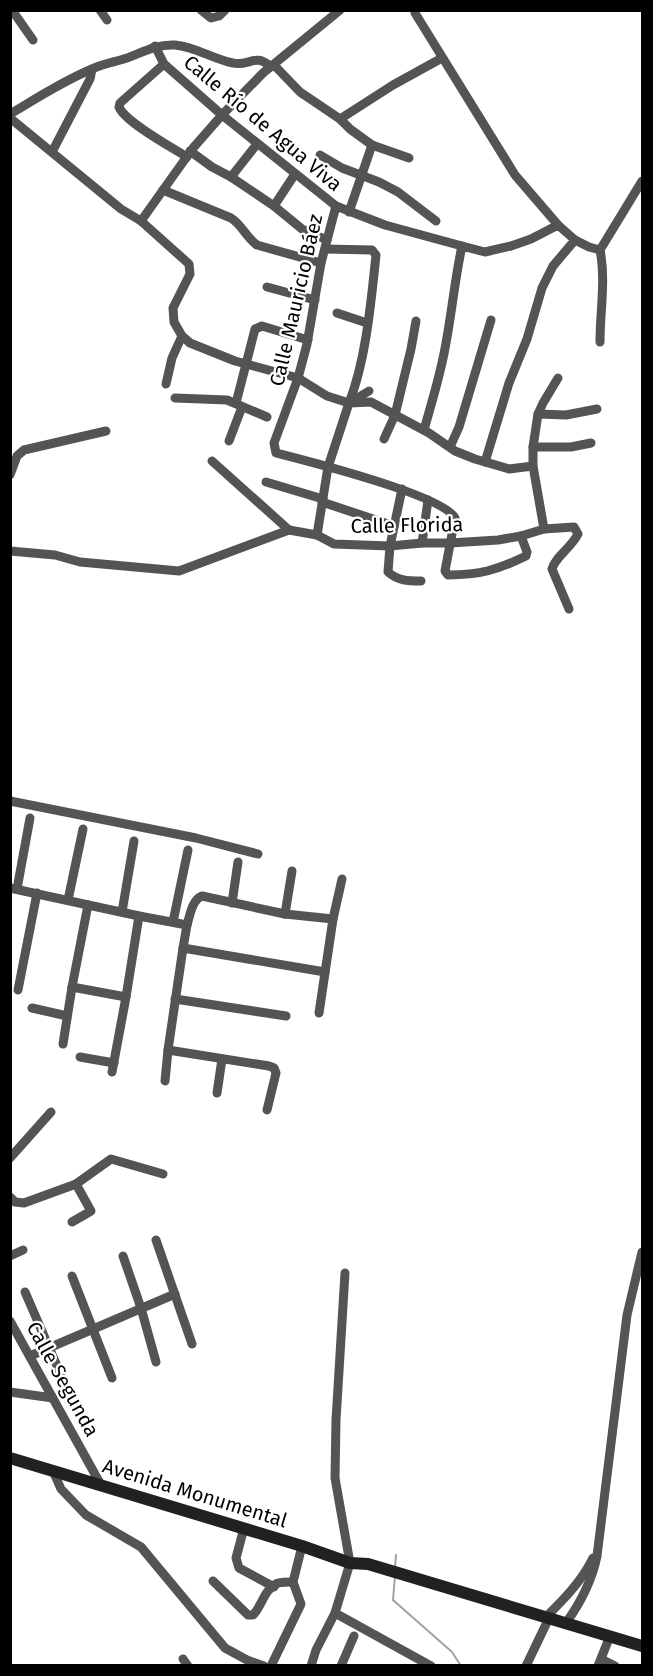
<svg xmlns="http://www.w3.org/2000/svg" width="653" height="1676" font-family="'Fira Sans',sans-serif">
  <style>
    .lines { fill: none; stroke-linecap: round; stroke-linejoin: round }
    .stream { stroke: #a2a2a2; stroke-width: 2 }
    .street { stroke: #545454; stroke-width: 9 }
    .secondary { stroke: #212121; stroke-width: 12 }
    .labels { text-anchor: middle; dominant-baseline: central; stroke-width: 4.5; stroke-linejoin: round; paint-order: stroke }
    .street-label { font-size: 20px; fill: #000; stroke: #fff }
  </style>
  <rect width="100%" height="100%" fill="#fff"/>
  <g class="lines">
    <g class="stream">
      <polyline points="395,1567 396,1555"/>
      <polyline points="395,1576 393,1600 452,1652 461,1666"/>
    </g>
    <g class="street">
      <polyline points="12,10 33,40"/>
      <polyline points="100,10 107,20"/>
      <polyline points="201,10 211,18 219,16 225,10"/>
      <polyline points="415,13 515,175 558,225"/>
      <polyline points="155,46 164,64 222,115 336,206 385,225 462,246"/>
      <path d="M164,64L120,103L119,107C125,122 171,147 187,157"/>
      <polyline points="274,65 300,92 340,119 350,129 372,145 349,212"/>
      <path d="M10,114C37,98 63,81 92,69C103,64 115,62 127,58C143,52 157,44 175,45C196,47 213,59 233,63C249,67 255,52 271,67"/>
      <polyline points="10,118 121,209 141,221 189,264 190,274 173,308 174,322 182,336 190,343 235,361 298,378 327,396 349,403 371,402 429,433 455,451 475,459 509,469 533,466"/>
      <polyline points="340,119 393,85 442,58"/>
      <polyline points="372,145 409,158"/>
      <polyline points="190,151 212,167 231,177 274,206 302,229 327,240"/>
      <polyline points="52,152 90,79 92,69"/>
      <polyline points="320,155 342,168 379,182 398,192 436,221"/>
      <polyline points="231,177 257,144"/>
      <path d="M163,190L231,218C242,225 246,237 257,245L321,263"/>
      <polyline points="274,206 295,174"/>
      <path d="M336,206L321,263L307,344L298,378L274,443L276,453C307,461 443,495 455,518L445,571L448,575C480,575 497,570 526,556L527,552L521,536"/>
      <polyline points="141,221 193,148 222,115 263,73 340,10"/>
      <path d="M575,240L589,247L600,250C606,280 600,311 600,342"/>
      <path d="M325,249L372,250L376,255C371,302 366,360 349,403"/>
      <polyline points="600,250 642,181"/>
      <polyline points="267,287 315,300"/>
      <polyline points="337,313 367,323"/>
      <polyline points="166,384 172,358 182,336"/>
      <polyline points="175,398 227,400 267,417"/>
      <polyline points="236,403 255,329 262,326 308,340"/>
      <polyline points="538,414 543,403 558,378"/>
      <path d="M424,430C432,401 441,373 446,343C452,311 455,278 462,246L485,252L511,246L531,239L558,225L575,240L553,266L542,288L527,339L509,383L485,462"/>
      <polyline points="384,439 395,415 411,349 416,321"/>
      <polyline points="229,441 242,407"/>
      <polyline points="450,447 459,427 491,320"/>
      <polyline points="533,447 538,414 566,415 597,409"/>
      <polyline points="212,461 289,530"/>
      <polyline points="10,475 17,456 24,450 106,431"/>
      <polyline points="266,482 323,499"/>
      <path d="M402,489L390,546L388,572C398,581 408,581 421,581"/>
      <polyline points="322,502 394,526"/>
      <polyline points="544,529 533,466 533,447 571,447 591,443"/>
      <polyline points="317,535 328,467 349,403 369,391"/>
      <polyline points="422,543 428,500"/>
      <path d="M10,551L55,555L80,562L179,571L289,530L317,535L334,544L390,546L422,543H450L498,540L521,536L544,529L574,527L578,534C571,548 555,557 552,569L569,609"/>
      <polyline points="10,801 196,838 258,854"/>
      <path d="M10,888L139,916L187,925C190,915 192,900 202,896L285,914L333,919L319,1013"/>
      <polyline points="17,889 30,818"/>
      <polyline points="68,900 83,829"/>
      <polyline points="232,903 238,862"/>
      <polyline points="122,912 134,841"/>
      <polyline points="285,914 292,871"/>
      <polyline points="333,919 342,879"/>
      <polyline points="173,922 188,850"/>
      <polyline points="183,948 187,925"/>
      <polyline points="72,987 126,997"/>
      <polyline points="18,990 37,893"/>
      <polyline points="175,999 286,1016"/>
      <polyline points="32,1008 67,1016"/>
      <polyline points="63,1044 72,987 88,905"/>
      <polyline points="168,1050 269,1066 274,1068 276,1073 267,1110"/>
      <polyline points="80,1057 114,1063"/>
      <polyline points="112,1072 126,997 139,916"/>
      <polyline points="165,1081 168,1050 183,948 325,972"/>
      <polyline points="217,1093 222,1059"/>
      <polyline points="10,1158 51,1112"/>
      <polyline points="10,1197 15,1202 24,1203 76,1184 111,1159 163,1174"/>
      <polyline points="72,1222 91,1211 76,1184"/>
      <polyline points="156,1240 192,1344"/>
      <polyline points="10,1256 23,1250"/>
      <polyline points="123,1256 141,1308 156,1362"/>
      <polyline points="72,1276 112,1378"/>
      <polyline points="25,1292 70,1396"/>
      <polyline points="10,1321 101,1485"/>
      <polyline points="30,1356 175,1294"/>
      <polyline points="10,1392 53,1398"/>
      <polyline points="53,1471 61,1489 86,1515 141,1547 225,1648 247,1660 264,1666"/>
      <polyline points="244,1528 236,1558 239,1568 274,1587"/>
      <path d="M213,1581L248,1615H253C262,1606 264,1589 278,1583C282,1582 289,1582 293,1582"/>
      <polyline points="335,1613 350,1563 335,1478 336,1420 345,1273"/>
      <path d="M546,1617C564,1599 582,1581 593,1558"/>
      <path d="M566,1623C581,1602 592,1581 597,1556L627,1315L642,1252"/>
      <polyline points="183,1659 188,1666"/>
      <polyline points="601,1659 615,1666"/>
      <polyline points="271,1666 301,1604 293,1582 302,1546"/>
      <polyline points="311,1666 316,1650 335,1613 431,1666"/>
      <polyline points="341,1666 354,1636"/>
      <polyline points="526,1666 549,1618"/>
      <polyline points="598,1666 610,1636"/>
    </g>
    <polyline class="secondary" points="10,1458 302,1546 350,1563 368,1564 642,1646"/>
  </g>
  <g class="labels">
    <g class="street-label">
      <text transform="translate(263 123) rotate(40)">Calle Río de Agua Viva</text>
      <text transform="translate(296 300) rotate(-77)">Calle Mauricio Báez</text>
      <text transform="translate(407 525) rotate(-1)">Calle Florida</text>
      <text transform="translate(63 1379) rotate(61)">Calle Segunda</text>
      <text transform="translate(195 1493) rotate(17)">Avenida Monumental</text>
    </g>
  </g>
  <rect width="653" height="1676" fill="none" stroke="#000000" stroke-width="24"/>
</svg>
